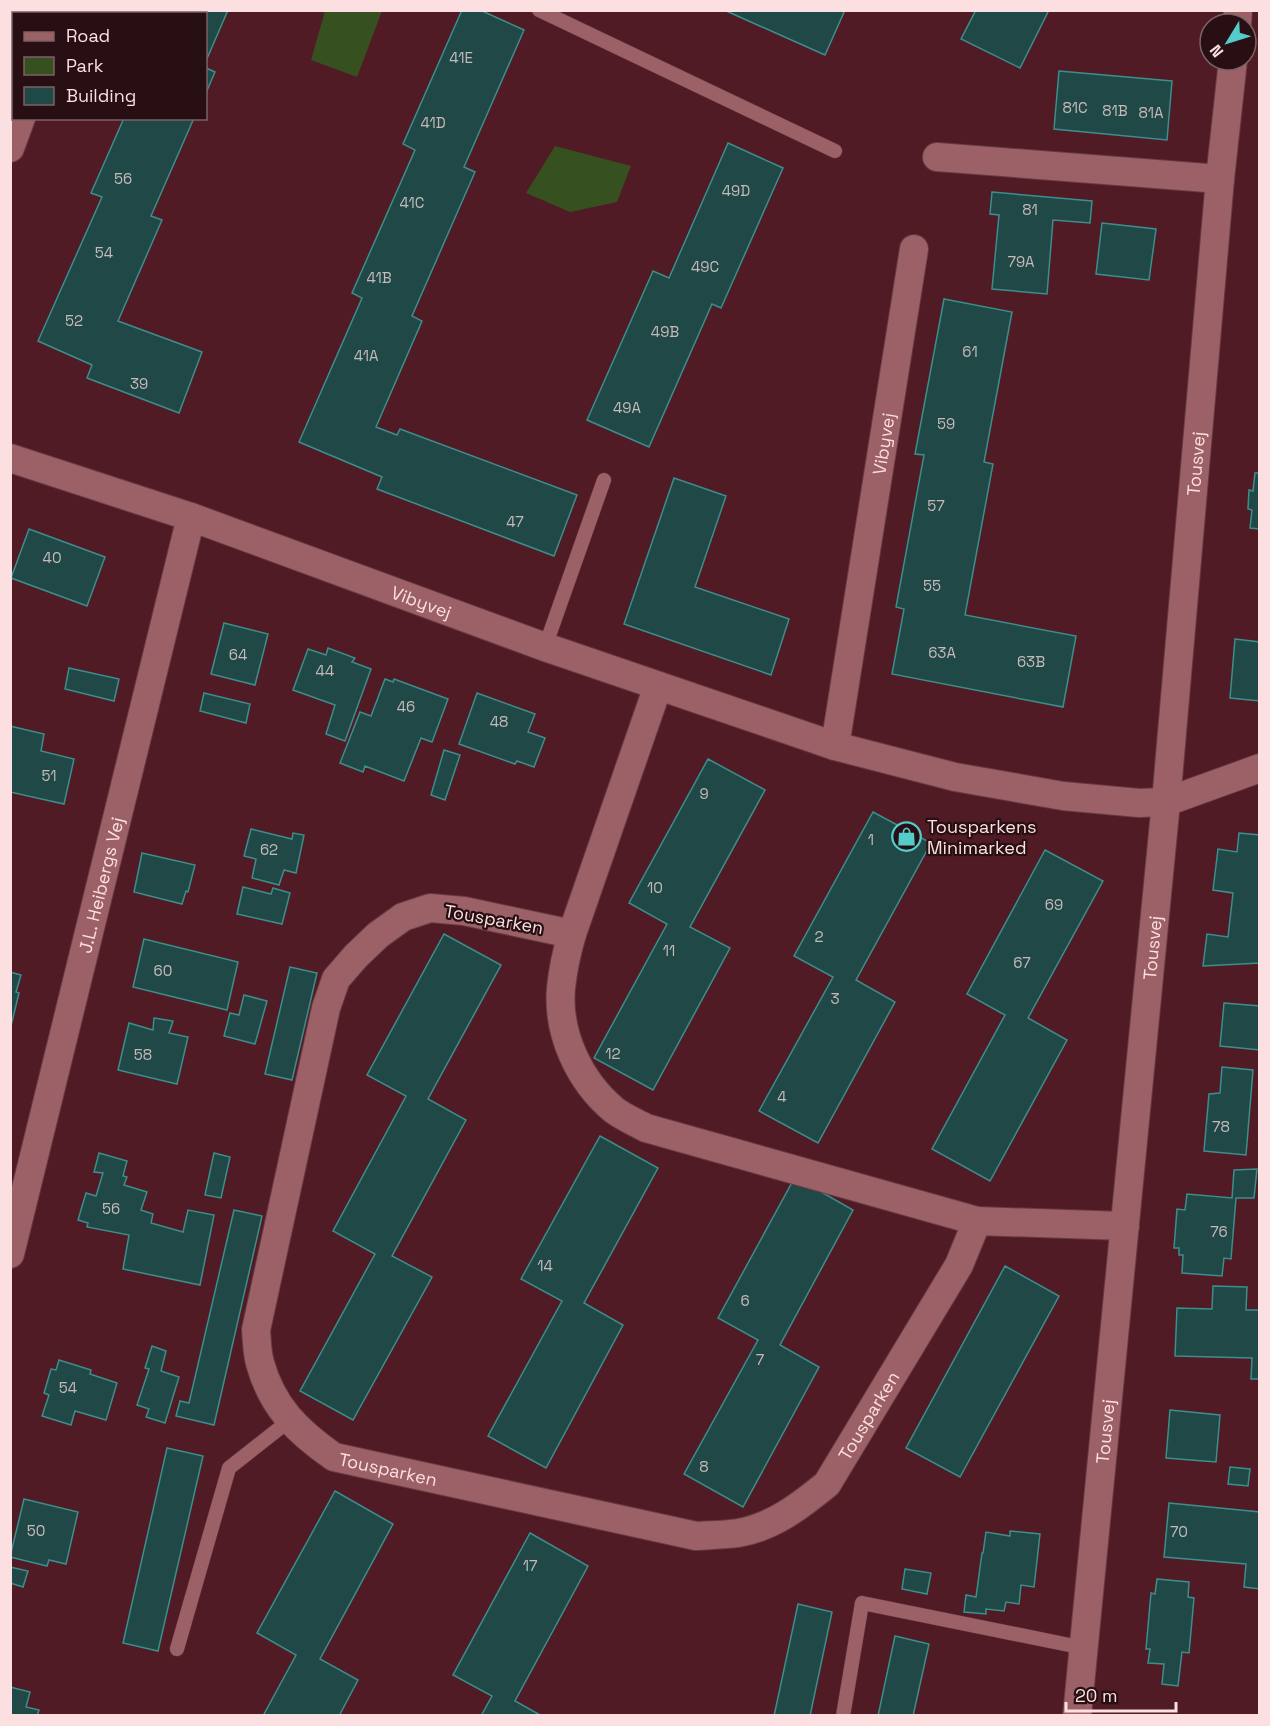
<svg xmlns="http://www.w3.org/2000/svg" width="1270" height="1726" font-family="'Space Grotesk',sans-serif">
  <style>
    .green { fill: #365020 }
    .building { fill: #204847; stroke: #3c8e8c; stroke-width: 1.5 }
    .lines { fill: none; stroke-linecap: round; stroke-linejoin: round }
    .service-casing { stroke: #673b44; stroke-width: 15 }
    .minor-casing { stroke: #673b44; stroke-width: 30 }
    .service { stroke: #9c6067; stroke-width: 14 }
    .minor { stroke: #9c6067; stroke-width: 28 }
    .labels { text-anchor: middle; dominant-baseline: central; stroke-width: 4.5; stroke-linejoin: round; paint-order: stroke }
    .number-label { font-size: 15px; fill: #c5b9ba }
    .street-label { font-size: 18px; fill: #fcdfe1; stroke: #270f13 }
    .poi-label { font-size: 18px; fill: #fcdfe1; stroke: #270f13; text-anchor: start }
  </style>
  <rect width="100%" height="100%" fill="#501b24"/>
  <g class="green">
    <polygon points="325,11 382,11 357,77 311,60"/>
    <polygon points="555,146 631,166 617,202 570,212 526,193"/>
  </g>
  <g class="building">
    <polygon points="157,10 228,10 206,61 206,14 156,14"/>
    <polygon points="462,10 480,10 524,30 464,167 475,172 412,316 422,321 376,427 397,435 400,429 577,495 554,556 377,489 382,477 299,442 362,298 352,293 415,150 403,144"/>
    <polygon points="724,10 845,10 825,55"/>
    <polygon points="976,10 1049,10 1020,68 961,39"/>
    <polygon points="206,68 215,72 206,93"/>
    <polygon points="1059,71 1172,81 1167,140 1054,129"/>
    <polygon points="124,118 194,118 151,216 162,220 118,321 202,352 179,413 87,378 92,365 38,341 102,197 91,193"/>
    <polygon points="728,143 783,168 721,308 712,304 649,447 587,420 653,271 669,278"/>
    <polygon points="992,192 1092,201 1090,223 1053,220 1047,294 992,289 999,215 990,214"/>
    <polygon points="1102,223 1156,229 1149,280 1096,274"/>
    <polygon points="944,299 1012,312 984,462 993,464 965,615 1076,636 1063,707 892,674 904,609 896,607 924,455 915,454"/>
    <polygon points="1255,473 1260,473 1260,529 1250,528 1252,510 1248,509 1249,490 1253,491"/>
    <polygon points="674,478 726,496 695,587 789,619 771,675 624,624"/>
    <polygon points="29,529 105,557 87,606 11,578"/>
    <polygon points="224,623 268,634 255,685 211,674"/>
    <polygon points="1235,639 1260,642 1260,701 1230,698"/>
    <polygon points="328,648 355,658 352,662 371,669 345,741 326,734 335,705 293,690 308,649 326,655"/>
    <polygon points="69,668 119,679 114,701 65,689"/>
    <polygon points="385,679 393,682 394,679 448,699 432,742 421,738 404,781 365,766 363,772 340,763 360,712 371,716"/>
    <polygon points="204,693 250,704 246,723 200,711"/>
    <polygon points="477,693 535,714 528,732 545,738 534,767 517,761 515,764 459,744"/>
    <polygon points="10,726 44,734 41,751 74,759 64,804 10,792"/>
    <polygon points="444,750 460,755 445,800 431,795"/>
    <polygon points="708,759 765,790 690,927 730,948 653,1090 594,1058 667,924 629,903"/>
    <polygon points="873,812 931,843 856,980 895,1002 818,1143 759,1111 833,977 794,956"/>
    <polygon points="251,829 292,839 293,833 304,835 296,873 284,870 279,885 252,878 256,859 244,856"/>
    <polygon points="1239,833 1260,835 1260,963 1203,966 1207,934 1228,937 1233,893 1213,890 1218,849 1237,852"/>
    <polygon points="1045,850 1103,881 1028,1018 1067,1040 990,1181 932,1149 1005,1015 967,994"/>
    <polygon points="142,853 195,865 188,892 186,891 182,904 134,892"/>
    <polygon points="243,887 271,894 273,888 290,893 282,924 237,914"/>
    <polygon points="444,934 501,965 428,1099 466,1120 392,1256 432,1277 353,1420 300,1391 375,1254 333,1231 406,1096 367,1075"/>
    <polygon points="144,939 238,962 227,1010 133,987"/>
    <polygon points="290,967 317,973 292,1080 265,1074"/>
    <polygon points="10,972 21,975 16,992 19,993 10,1030"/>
    <polygon points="244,995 267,1001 255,1044 224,1036 230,1013 239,1015"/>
    <polygon points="1224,1003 1260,1006 1260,1050 1220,1046"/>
    <polygon points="154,1018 173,1021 169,1033 188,1037 177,1084 118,1070 129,1023 153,1030"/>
    <polygon points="1222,1067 1253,1070 1246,1155 1204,1151 1209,1094 1220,1093"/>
    <polygon points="600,1136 658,1168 584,1303 623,1325 546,1468 488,1436 562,1301 521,1279"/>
    <polygon points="99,1153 127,1161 123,1176 127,1177 124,1185 147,1192 141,1210 153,1214 151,1223 183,1232 188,1210 214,1215 200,1285 123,1269 129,1235 87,1227 88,1223 78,1220 86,1193 96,1196 103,1173 94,1172"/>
    <polygon points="214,1153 230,1157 221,1198 205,1195"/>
    <polygon points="1257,1169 1254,1198 1236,1198 1231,1259 1224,1258 1222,1276 1182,1273 1183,1255 1179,1255 1179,1248 1174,1248 1177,1209 1185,1210 1187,1194 1232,1198 1234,1170"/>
    <polygon points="795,1177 853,1210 780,1345 819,1367 743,1507 684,1474 758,1340 718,1318"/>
    <polygon points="234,1210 262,1216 214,1425 176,1416 180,1401 189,1403"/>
    <polygon points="1005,1266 1059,1296 960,1477 906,1448"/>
    <polygon points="1213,1286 1247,1287 1246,1310 1260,1310 1260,1398 1259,1379 1251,1379 1252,1358 1175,1356 1177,1308 1212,1309"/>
    <polygon points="152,1346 166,1351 161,1371 179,1377 165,1423 146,1417 149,1409 137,1405 149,1369 145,1368"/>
    <polygon points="59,1360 91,1370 90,1374 117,1383 106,1420 75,1411 71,1425 42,1416 49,1395 44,1393 51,1369 56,1370"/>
    <polygon points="1170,1410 1220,1415 1216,1462 1166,1458"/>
    <polygon points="167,1448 203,1456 158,1651 123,1643"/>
    <polygon points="1230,1467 1250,1469 1248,1486 1228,1484"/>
    <polygon points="335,1491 393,1524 320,1659 358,1680 339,1716 263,1716 296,1655 257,1633"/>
    <polygon points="24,1499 78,1512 66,1564 49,1560 47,1566 10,1557"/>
    <polygon points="1169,1503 1260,1512 1260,1589 1244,1587 1246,1564 1164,1557"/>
    <polygon points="1010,1531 1040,1534 1034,1587 1021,1585 1019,1604 1006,1602 1004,1611 986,1609 986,1614 964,1612 966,1595 976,1597 982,1553 983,1553 986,1532 1010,1536"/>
    <polygon points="530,1533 588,1566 515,1701 542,1716 481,1716 492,1696 453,1675"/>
    <polygon points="10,1567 28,1571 23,1587 10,1583"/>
    <polygon points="905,1569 931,1573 927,1594 902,1589"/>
    <polygon points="1157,1579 1189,1582 1188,1597 1194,1598 1189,1653 1182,1652 1178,1686 1162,1684 1164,1664 1148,1663 1150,1649 1146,1649 1151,1593 1155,1594"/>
    <polygon points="798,1604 832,1612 810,1716 774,1716"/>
    <polygon points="895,1636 929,1644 913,1716 878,1716"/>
    <polygon points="10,1687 30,1692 26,1707 39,1710 37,1716 10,1716"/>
  </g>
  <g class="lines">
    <defs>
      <g id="service">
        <polyline points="539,10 835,151"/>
        <polyline points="545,647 604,480"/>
        <polyline points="177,1649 229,1468 290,1420"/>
        <polyline points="843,1716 862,1603 1084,1648"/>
      </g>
      <g id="minor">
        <polyline points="57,14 58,10"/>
        <polyline points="1237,24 1238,10"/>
        <polyline points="10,148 21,118"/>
        <polyline points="937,157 1220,179"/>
        <path id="s1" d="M10,458L191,517L545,647L835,746L955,777L1063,796L1139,803L1166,802L1260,768"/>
        <path d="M658,686L572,934C567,951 563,969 561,988C557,1033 579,1081 614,1110C623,1117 635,1122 646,1128L977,1221L1125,1226"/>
        <path id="s2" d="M835,746L914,249"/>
        <path id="s3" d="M572,934L464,911L430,908L403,917L378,935L356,956L336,979L326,1008L256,1330C257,1341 257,1353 260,1363C272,1407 298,1432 334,1457L696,1536C710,1535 724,1535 738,1533C773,1527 800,1506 827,1484L959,1265L977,1221"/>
        <path id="s4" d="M10,1254L191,517"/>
        <path id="s5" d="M1077,1716L1166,802L1220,179L1233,60"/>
      </g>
    </defs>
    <use href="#service" class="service-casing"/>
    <use href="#minor" class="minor-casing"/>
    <use href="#service" class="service"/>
    <use href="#minor" class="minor"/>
  </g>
  <defs>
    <symbol id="shop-ring" viewBox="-11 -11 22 22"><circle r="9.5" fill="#270f13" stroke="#53cdca" stroke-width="1.5"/><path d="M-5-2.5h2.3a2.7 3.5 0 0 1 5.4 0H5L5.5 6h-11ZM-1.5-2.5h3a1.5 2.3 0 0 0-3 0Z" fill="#53cdca"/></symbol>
  </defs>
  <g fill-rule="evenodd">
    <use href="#shop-ring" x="890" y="820" width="33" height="33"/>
  </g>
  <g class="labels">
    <g class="number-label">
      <text x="461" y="57">41E</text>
      <text x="1075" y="107">81C</text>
      <text x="1115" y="110">81B</text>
      <text x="1151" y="112">81A</text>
      <text x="433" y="122">41D</text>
      <text x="123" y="178">56</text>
      <text x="736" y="190">49D</text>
      <text x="412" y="202">41C</text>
      <text x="1030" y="209">81</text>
      <text x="104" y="252">54</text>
      <text x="1021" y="261">79A</text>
      <text x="705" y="266">49C</text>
      <text x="379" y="277">41B</text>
      <text x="74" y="320">52</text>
      <text x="665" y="331">49B</text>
      <text x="970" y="351">61</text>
      <text x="366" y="355">41A</text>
      <text x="139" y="383">39</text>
      <text x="627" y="407">49A</text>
      <text x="946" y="423">59</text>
      <text x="936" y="505">57</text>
      <text x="515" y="521">47</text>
      <text x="52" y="557">40</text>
      <text x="932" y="585">55</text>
      <text x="942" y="652">63A</text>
      <text x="238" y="654">64</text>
      <text x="1031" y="661">63B</text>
      <text x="325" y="670">44</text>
      <text x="406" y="706">46</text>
      <text x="499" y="721">48</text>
      <text x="49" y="775">51</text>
      <text x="704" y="793">9</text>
      <text x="871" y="839">1</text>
      <text x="269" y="849">62</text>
      <text x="655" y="887">10</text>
      <text x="1054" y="904">69</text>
      <text x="819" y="936">2</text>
      <text x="669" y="950">11</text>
      <text x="1022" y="962">67</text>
      <text x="163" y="970">60</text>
      <text x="835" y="998">3</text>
      <text x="613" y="1053">12</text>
      <text x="143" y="1054">58</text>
      <text x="782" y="1096">4</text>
      <text x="1221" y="1126">78</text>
      <text x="111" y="1208">56</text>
      <text x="1219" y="1231">76</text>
      <text x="545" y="1265">14</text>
      <text x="745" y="1300">6</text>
      <text x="760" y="1359">7</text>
      <text x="68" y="1387">54</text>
      <text x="704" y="1466">8</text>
      <text x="36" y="1530">50</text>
      <text x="1179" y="1531">70</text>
      <text x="530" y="1565">17</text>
    </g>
    <g class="street-label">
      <text stroke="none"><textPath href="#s2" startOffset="306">Vibyvej</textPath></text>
      <text stroke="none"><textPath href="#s5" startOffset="1258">Tousvej</textPath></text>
      <text stroke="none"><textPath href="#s1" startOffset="436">Vibyvej</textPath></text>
      <text stroke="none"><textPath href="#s4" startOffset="380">J.L. Heibergs Vej</textPath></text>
      <text transform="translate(494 919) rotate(10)">Tousparken</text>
      <text stroke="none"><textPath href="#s5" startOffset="772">Tousvej</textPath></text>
      <text stroke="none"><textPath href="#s3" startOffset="1376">Tousparken</textPath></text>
      <text stroke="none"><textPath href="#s5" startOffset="286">Tousvej</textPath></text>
      <text stroke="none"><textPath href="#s3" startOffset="836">Tousparken</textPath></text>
    </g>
    <g class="poi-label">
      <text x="927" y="826">Tousparkens<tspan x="927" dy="21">Minimarked</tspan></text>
    </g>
  </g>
  <rect width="1270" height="1726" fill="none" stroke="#fcdfe1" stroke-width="24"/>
  <rect x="12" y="12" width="195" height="108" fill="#270f13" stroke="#7c6265" stroke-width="1.5"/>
  <rect x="24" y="32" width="30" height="9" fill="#9c6067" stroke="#7c6265" stroke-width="1.5"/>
  <text x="66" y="42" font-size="18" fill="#fcdfe1">Road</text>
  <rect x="24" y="57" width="30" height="18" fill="#365020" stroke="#7c6265" stroke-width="1.5"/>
  <text x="66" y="72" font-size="18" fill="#fcdfe1">Park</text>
  <rect x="24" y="87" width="30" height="18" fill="#204847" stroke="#7c6265" stroke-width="1.5"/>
  <text x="66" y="102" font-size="18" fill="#fcdfe1">Building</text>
  <g transform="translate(1228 42) rotate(232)"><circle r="28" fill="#270f13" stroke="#7c6265" stroke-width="1.5"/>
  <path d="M0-4.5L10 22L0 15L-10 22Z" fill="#53cdca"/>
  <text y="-9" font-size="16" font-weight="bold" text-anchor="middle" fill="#fcdfe1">N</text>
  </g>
  <path d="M1066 1702v9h110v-9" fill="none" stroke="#fcdfe1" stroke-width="3"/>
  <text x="1075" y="1702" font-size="18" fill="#fcdfe1" stroke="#270f13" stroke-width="4.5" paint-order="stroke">20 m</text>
</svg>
